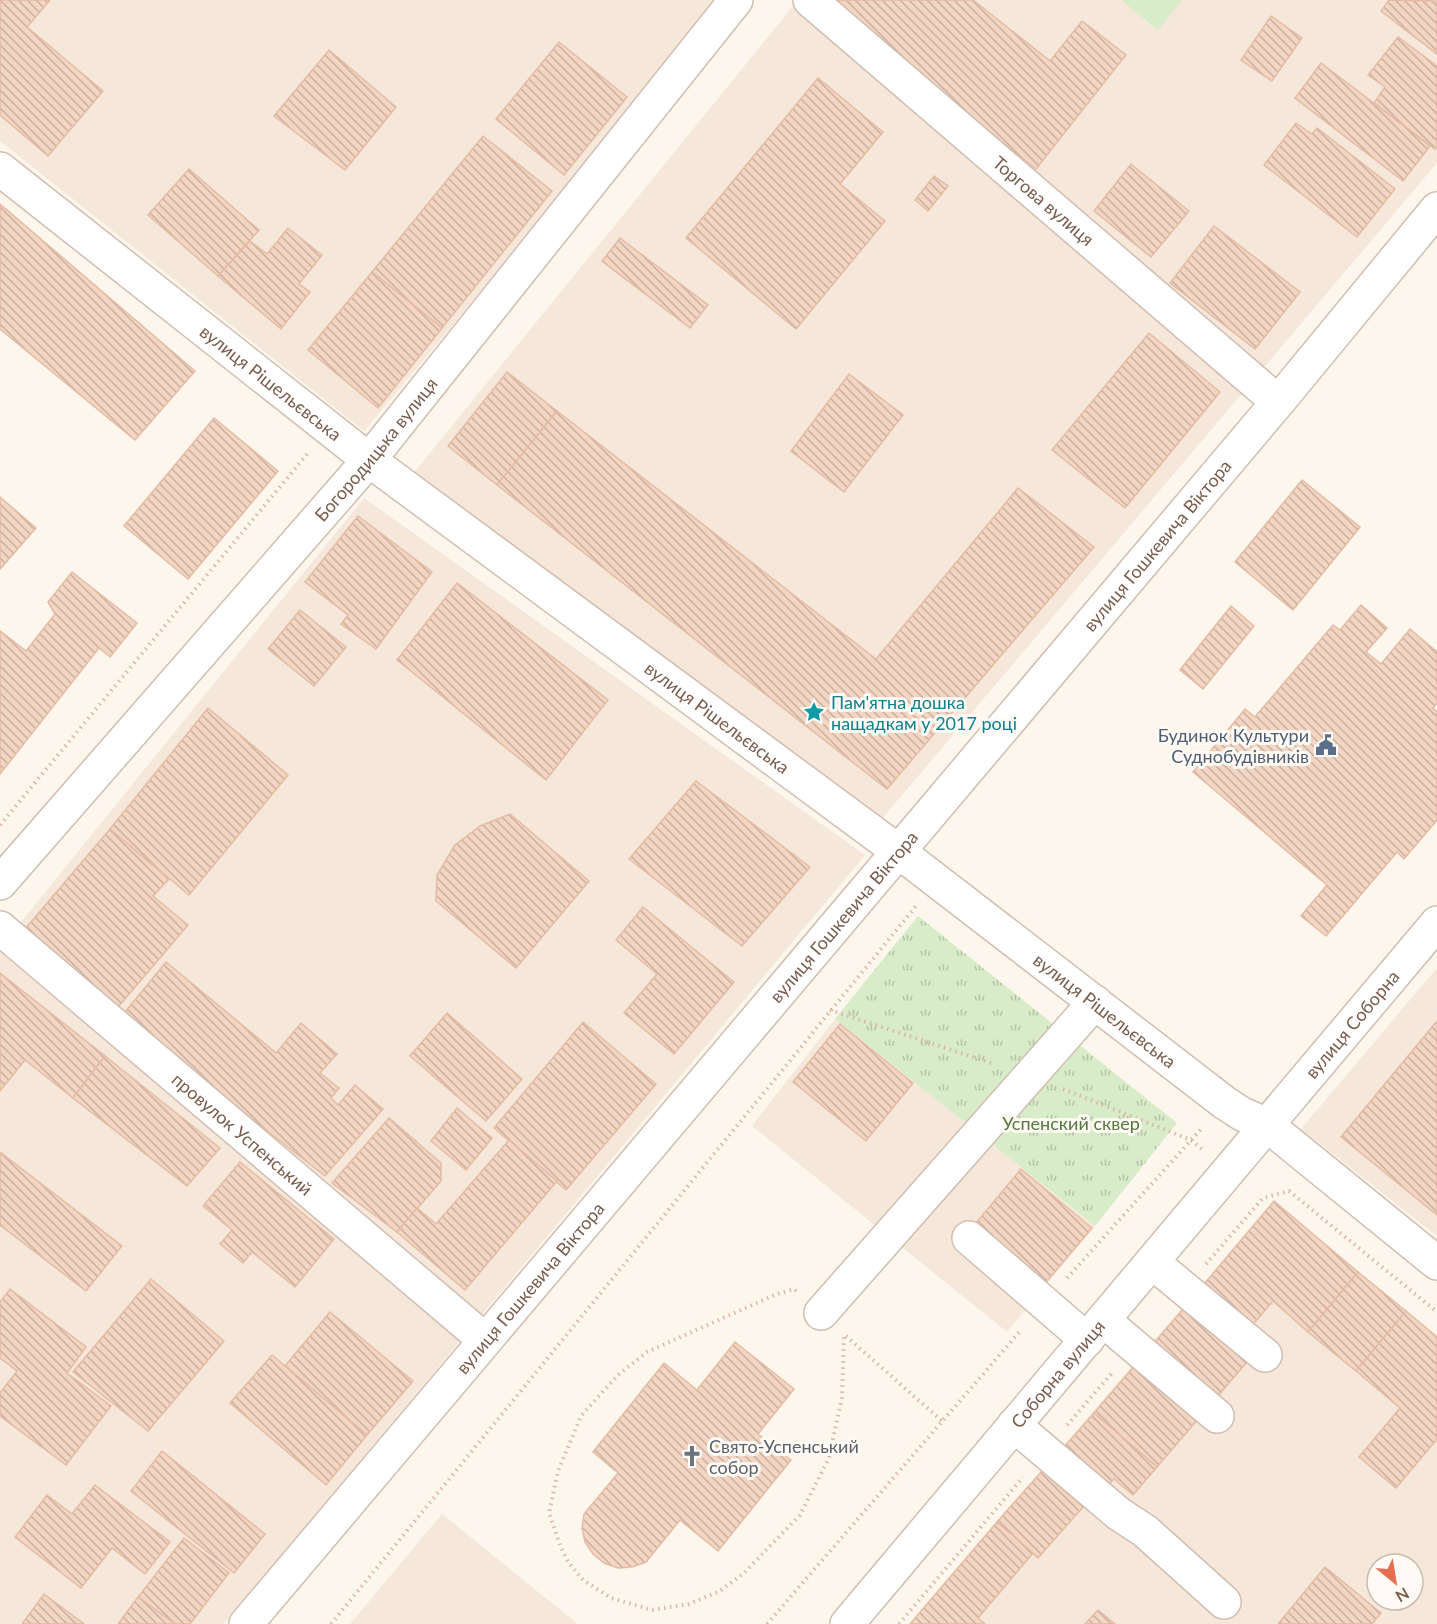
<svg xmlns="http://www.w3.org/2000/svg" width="1437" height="1624" font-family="Lato,sans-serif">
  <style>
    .residential { fill: #f5e8da; fill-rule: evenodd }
    .park { fill: url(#park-tufts) }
    .pitch { fill: #d8ecc9 }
    .building { fill: url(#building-back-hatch); stroke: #e6bba3; stroke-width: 1.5 }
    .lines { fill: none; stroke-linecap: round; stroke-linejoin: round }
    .minor-casing { stroke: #d1beb0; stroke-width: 36 }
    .path { stroke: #d9b8a5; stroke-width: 4; stroke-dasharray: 1.5 4.5; stroke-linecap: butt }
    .minor { stroke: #fff; stroke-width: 33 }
    .labels { text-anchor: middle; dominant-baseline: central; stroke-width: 6; stroke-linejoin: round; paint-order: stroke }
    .street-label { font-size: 18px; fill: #7a5c4d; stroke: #fffaf3 }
    .culture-label { font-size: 18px; fill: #0d838f; stroke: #fffaf3; text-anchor: start }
    .service-label { font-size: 18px; fill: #4e5e75; stroke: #fffaf3; text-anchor: end }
    .park-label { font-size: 18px; fill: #537a41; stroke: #fffaf3 }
    .worship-label { font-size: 18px; fill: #5b616d; stroke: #fffaf3; text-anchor: start }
  </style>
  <defs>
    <pattern id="park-tufts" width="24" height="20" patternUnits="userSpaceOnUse" patternTransform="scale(1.5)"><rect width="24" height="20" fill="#d8ecc9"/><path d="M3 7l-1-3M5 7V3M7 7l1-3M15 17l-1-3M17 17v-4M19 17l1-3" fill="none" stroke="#b4c2a5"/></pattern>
    <pattern id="building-back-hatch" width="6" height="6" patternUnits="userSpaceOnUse" patternTransform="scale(1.5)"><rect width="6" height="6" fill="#f3d5c3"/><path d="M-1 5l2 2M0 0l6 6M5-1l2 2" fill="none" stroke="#cab0a1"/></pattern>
  </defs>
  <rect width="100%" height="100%" fill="#fdf6ec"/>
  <g class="residential">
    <polygon points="0,0 716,0 721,4 364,431 0,141"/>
    <polygon points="798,0 1437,0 1437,163 875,827 412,475"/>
    <polygon points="364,498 865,855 224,1624 0,1624 0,948"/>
    <polygon points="1437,968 1437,1236 1301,1129"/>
    <polygon points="835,1019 1095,1226 1007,1332 752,1126"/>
    <path d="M1274,1201L1437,1337V1624H910ZM1377,1564H1413V1600H1377Z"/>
    <polygon points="442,1514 578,1624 350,1624"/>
  </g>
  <polygon class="park" points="918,916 1177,1123 1095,1226 835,1019"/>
  <polygon class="pitch" points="1121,0 1182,0 1158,30"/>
  <g class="building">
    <polygon points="0,0 50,0 27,27 103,91 48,156 0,115"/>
    <polygon points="820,0 973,0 1050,61 1082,21 1126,55 1036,169"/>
    <polygon points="1389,0 1437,1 1437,54 1381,11"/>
    <polygon points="1271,16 1302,38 1272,81 1241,60"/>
    <polygon points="1398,37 1437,66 1437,147 1435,149 1374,103 1385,87 1368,75"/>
    <polygon points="559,42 627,97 564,175 496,119"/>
    <polygon points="329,50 396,107 345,170 274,116"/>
    <polygon points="1321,63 1430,146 1403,181 1295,98"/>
    <polygon points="818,78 883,132 840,184 885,221 796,329 686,238"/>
    <polygon points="1296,123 1312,134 1317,128 1395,189 1357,237 1264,165"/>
    <polygon points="483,136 552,191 442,328 372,272"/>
    <polygon points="1131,164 1189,211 1151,257 1094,211"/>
    <polygon points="189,169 259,230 218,276 148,215"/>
    <polygon points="934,176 948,186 928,211 915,200"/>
    <polygon points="0,204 195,371 135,440 0,329"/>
    <polygon points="1214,226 1300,292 1255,349 1170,283"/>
    <polygon points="288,228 322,255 299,284 310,292 281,329 218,276 250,241 267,254"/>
    <polygon points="620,238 708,305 690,328 602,261"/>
    <polygon points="372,272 442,328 378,408 308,350"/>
    <polygon points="1149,333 1220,392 1125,508 1052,450"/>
    <polygon points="507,372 557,411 497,485 448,446"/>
    <polygon points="849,374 903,415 844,492 791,451"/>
    <polygon points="557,411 876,659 1018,488 1094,547 887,789 497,485"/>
    <polygon points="214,418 278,471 188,579 124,526"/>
    <polygon points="1302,480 1360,527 1293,610 1235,562"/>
    <polygon points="0,497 36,528 0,569"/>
    <polygon points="358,516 432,572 376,649 341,624 348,615 305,582"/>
    <polygon points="72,572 137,623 110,657 99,648 0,774 0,631 26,651 55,614 48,602"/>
    <polygon points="457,583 608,700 546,780 397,660"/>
    <polygon points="1361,605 1387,628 1366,652 1381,664 1410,629 1437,652 1437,703 1433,708 1437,712 1437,820 1404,859 1397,852 1326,936 1301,916 1327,885 1193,772 1245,709 1255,717 1333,625 1340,630"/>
    <polygon points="1231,606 1254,626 1203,689 1180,670"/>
    <polygon points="300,610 346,647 314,686 268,649"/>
    <polygon points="208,708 288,775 189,895 110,829"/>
    <polygon points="696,781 810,867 742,946 629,859"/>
    <polygon points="510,814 589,881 516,968 436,901 437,875 455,845 480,826"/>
    <polygon points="110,829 169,879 153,896 188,925 113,1013 20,935"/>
    <polygon points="643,907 734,982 674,1054 624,1013 657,974 616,940"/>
    <polygon points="166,962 276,1053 301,1023 337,1054 320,1073 339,1088 331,1098 338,1105 355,1085 383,1109 325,1176 121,1017"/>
    <polygon points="0,973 105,1056 73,1098 25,1060 0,1091"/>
    <polygon points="447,1013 522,1079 486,1121 410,1056"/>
    <polygon points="1437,1021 1437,1215 1341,1137"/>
    <polygon points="583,1022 656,1084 566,1190 494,1128"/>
    <polygon points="840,1024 913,1083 866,1141 793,1082"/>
    <polygon points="105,1056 220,1148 187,1186 73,1098"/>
    <polygon points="457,1108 492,1138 466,1170 431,1141"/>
    <polygon points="389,1118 441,1163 441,1181 397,1232 332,1183"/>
    <polygon points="509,1140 557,1181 465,1290 397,1232 417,1208 436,1224"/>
    <polygon points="0,1152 122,1246 86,1291 0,1225"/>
    <polygon points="240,1162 334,1239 295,1287 252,1252 243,1263 220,1244 232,1230 203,1206"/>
    <polygon points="1021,1169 1092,1228 1041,1288 971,1229"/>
    <polygon points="1274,1201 1358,1272 1308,1332 1273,1301 1232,1349 1184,1308"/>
    <polygon points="1358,1272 1406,1311 1356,1371 1308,1332"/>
    <polygon points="151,1279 224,1341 148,1431 73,1372"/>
    <polygon points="10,1289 86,1347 67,1373 111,1406 66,1465 0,1416 0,1393 17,1371 0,1358 0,1302"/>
    <polygon points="1184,1308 1247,1362 1157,1467 1094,1413"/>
    <polygon points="1406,1311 1437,1337 1437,1439 1396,1488 1359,1457 1400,1408 1356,1371"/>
    <polygon points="330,1312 413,1381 367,1435 285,1366"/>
    <polygon points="735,1342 794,1389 758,1434 791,1460 718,1551 680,1520 646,1562 632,1567 618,1568 604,1563 593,1554 585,1542 582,1528 584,1514 618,1473 593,1452 664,1363 697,1390"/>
    <polygon points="272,1355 367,1435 326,1485 230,1403"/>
    <polygon points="1094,1413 1157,1467 1133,1495 1114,1479 1103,1491 1059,1453"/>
    <polygon points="162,1451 265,1534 234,1573 131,1491"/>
    <polygon points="1042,1471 1083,1507 1038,1558 997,1522"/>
    <polygon points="95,1485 170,1542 145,1574 112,1548 81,1588 15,1537 47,1495 72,1514"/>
    <polygon points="997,1522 1033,1553 978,1618 985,1624 910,1624"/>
    <polygon points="184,1538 229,1573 190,1624 175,1624 138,1597"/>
    <polygon points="1325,1567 1381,1613 1372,1624 1278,1624"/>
    <polygon points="44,1594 84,1624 22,1624"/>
    <polygon points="138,1597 175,1624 118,1624"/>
    <polygon points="1098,1610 1115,1624 1085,1624"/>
  </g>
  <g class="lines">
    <defs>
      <g id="minor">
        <path id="s1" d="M810,0L1278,402"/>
        <path id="s2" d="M0,169L369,460L898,851L1225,1103L1242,1114L1267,1125L1437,1263"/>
        <path id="s3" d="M0,883L369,460L736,0"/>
        <path id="s4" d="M0,928L485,1340"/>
        <polyline points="969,1238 1087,1340"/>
        <polyline points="1152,1262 1265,1355"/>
        <polyline points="821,1313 1095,1002"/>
        <polyline points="1103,1320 1217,1416"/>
        <polyline points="1014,1425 1119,1514 1145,1531 1224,1602"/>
        <path id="s5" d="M246,1624L1278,402L1437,209"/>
        <path id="s6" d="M847,1624L1437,923"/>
      </g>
    </defs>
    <use href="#minor" class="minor-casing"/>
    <g class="path">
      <polyline points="0,825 308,453"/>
      <polyline points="830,1010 994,1064"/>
      <polyline points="1063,1089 1191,1140 1202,1149"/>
      <polyline points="1206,1264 1263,1198 1289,1191 1437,1312"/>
      <polyline points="1067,1278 1202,1128"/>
      <polyline points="796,1291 794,1289 777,1294 647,1352 618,1375 581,1416 558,1471 549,1513 560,1545 568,1562 583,1580 611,1598 652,1610 689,1604 720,1591 744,1573 800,1515 829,1458 842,1397 844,1337"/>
      <polyline points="846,1336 942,1421"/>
      <polyline points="1067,1425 1113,1372"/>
      <polyline points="331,1624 916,906"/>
      <polyline points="767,1624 1022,1329"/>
      <polyline points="899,1624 1023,1477"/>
    </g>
    <use href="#minor" class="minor"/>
  </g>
  <defs>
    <symbol id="sight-bare" viewBox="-9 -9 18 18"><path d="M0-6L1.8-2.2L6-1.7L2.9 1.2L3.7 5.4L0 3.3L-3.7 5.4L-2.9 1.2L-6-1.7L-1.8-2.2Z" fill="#0f9aa8" stroke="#fffaf3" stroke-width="2.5" paint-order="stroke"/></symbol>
    <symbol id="civic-bare" viewBox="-9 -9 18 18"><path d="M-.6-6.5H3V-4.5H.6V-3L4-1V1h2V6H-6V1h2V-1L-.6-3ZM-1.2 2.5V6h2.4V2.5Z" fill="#5c6f8a" stroke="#fffaf3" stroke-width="2.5" paint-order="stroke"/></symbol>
    <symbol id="church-bare" viewBox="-9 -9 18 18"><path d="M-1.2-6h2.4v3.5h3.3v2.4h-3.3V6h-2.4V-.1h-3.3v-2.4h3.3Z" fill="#6b7280" stroke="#fffaf3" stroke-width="2.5" paint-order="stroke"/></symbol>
  </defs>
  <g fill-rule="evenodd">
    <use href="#sight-bare" x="799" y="697" width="30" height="30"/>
    <use href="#civic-bare" x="1311" y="730" width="30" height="30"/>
    <use href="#church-bare" x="677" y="1441" width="30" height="30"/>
  </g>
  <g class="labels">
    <g class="street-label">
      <text stroke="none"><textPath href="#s1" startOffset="308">Торгова вулиця</textPath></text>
      <text stroke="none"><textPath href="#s2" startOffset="345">вулиця Рішельєвська</textPath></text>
      <text stroke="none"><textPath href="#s3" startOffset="574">Богородицька вулиця</textPath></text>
      <text stroke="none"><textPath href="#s5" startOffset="1412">вулиця Гошкевича Віктора</textPath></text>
      <text stroke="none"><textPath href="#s2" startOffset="903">вулиця Рішельєвська</textPath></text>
      <text stroke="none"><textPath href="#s5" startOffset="926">вулиця Гошкевича Віктора</textPath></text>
      <text stroke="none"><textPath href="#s2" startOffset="1389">вулиця Рішельєвська</textPath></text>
      <text stroke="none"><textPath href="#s6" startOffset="784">вулиця Соборна</textPath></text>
      <text stroke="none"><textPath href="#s4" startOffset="318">провулок Успенський</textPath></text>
      <text stroke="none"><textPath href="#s5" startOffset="440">вулиця Гошкевича Віктора</textPath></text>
      <text stroke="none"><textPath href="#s6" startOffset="327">Соборна вулиця</textPath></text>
    </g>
    <g class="culture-label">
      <text x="831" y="702">Пам'ятна дошка<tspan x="831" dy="21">нащадкам у 2017 році</tspan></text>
    </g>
    <g class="service-label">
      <text x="1309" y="735">Будинок Культури<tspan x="1309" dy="21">Суднобудівників</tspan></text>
    </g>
    <g class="park-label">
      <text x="1071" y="1123">Успенский сквер</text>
    </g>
    <g class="worship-label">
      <text x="709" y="1446">Свято-Успенський<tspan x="709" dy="21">собор</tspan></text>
    </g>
  </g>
  <g transform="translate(1395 1582) rotate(150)"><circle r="28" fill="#fffaf3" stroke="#cabbb1" stroke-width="1.5"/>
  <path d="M0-4.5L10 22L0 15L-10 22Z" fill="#e76f51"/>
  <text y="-9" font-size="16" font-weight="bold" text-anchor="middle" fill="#7a5c4d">N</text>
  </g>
</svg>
